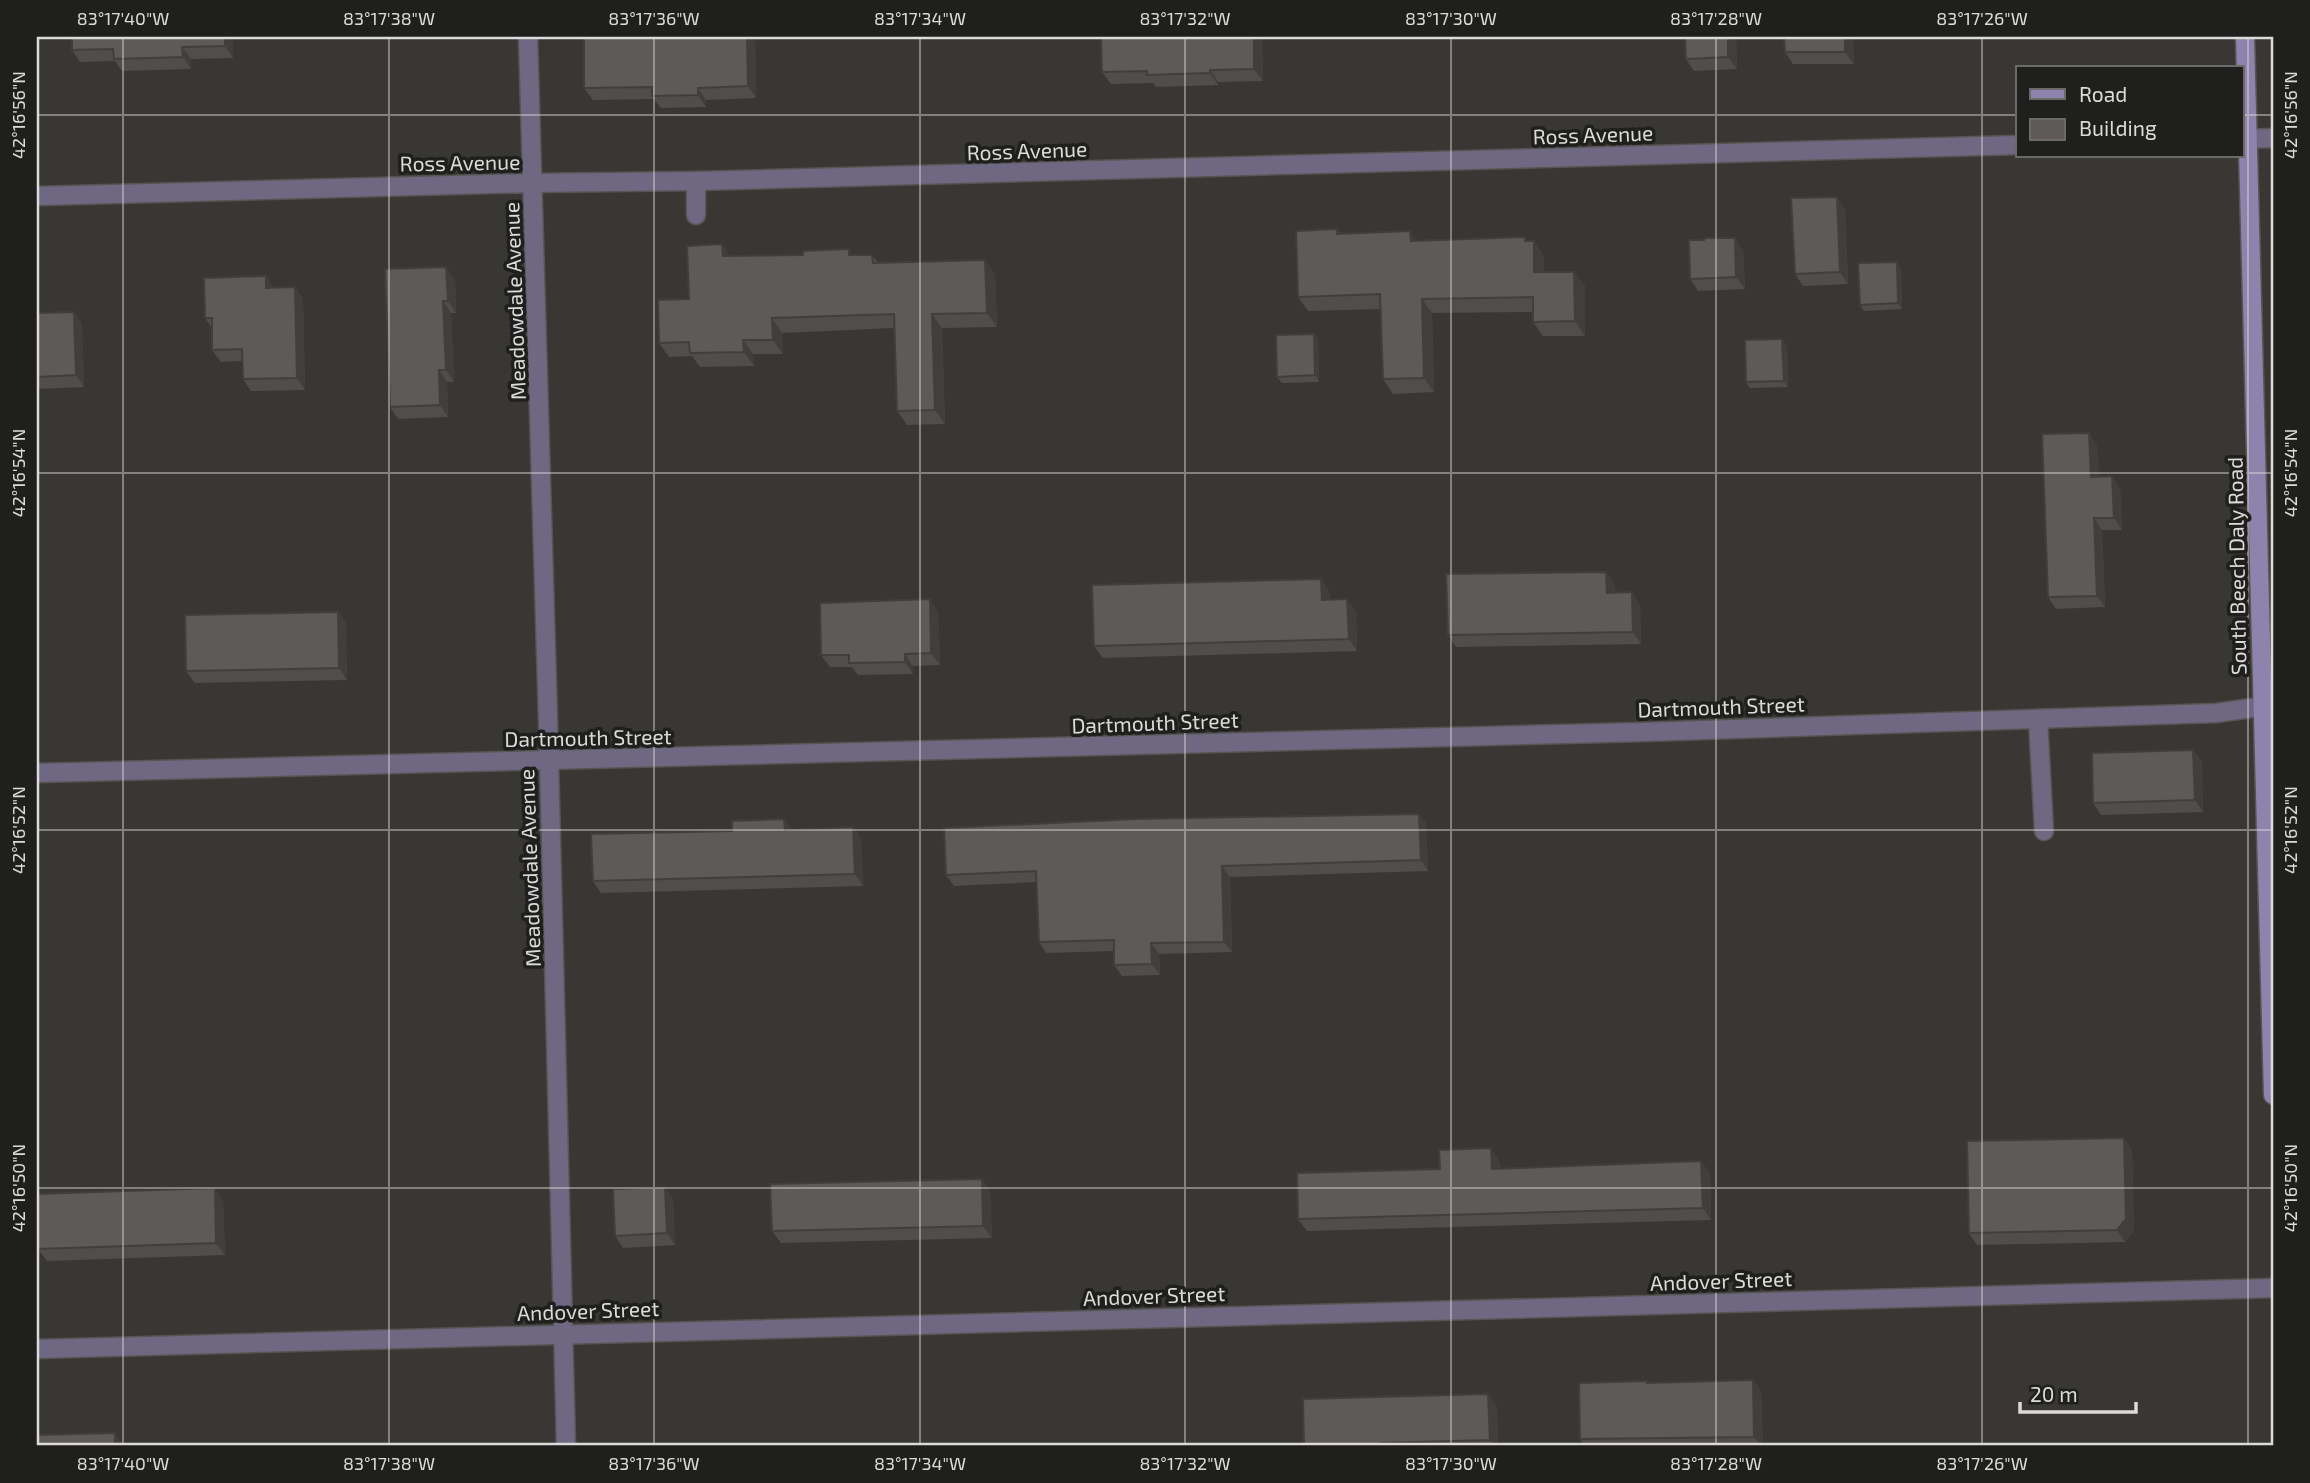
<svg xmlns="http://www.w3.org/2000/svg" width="2310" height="1483" font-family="'Exo 2',sans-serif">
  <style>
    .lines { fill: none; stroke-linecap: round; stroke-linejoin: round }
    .service-casing { stroke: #575552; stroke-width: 21 }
    .minor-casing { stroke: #575552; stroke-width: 21 }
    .secondary-casing { stroke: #575552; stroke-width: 21 }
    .service { stroke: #6f6883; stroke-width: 18 }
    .minor { stroke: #6f6883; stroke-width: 18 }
    .secondary { stroke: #8e83ad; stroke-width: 18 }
    .wall { fill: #504d4b }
    .shaded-wall { fill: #413f3d }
    .building { fill: #5d5a57; stroke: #413f3d; stroke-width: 2 }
    .ticks { fill: none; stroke: #dddbda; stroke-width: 2; stroke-opacity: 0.45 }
    .labels { text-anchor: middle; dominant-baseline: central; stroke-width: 7; stroke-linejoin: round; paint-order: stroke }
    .street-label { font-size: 21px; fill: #dddbda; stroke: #1f1f1d }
    .neatline { fill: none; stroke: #dddbda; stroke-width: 2.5 }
    .ticks-label { font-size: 18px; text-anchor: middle; fill: #dddbda }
  </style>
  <rect width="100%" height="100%" fill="#393734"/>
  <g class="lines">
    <defs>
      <g id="service">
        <polyline points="696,181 696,215"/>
        <polyline points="2038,719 2044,831"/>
      </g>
      <g id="minor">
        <polyline points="528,37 548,720 566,1446"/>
        <polyline points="2242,139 2273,138"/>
        <polyline points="37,196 533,183 696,181 2018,145"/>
        <polyline points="37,773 1644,732 2216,713 2273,705"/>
        <polyline points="37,1349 2273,1288"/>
      </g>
      <polyline id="secondary" points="2245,37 2273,1095"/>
    </defs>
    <use href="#service" class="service-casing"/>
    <use href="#minor" class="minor-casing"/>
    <use href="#secondary" class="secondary-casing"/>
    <use href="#service" class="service"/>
    <use href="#minor" class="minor"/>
    <use href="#secondary" class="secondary"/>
  </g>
  <g class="wall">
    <polygon points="72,37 233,37 233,58 191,59 191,69 122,71 115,61 80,62 72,50"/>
    <polygon points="755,37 756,98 706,100 706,107 661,108 654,99 593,100 584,88"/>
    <polygon points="1101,37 1262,37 1263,81 1218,82 1218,85 1156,87 1153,83 1111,84 1102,72"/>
    <polygon points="1736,37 1737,69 1694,71 1686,59"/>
    <polygon points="1784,37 1853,37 1854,64 1793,64 1785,52"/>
    <polygon points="1845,209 1848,284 1803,286 1795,274"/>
    <polygon points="1337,229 1340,233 1417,241 1528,241 1544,256 1544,272 1574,272 1585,286 1585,336 1543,336 1533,322 1533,312 1432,313 1434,392 1393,394 1383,379 1381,309 1308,311 1298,297"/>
    <polygon points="722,244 730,256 872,255 878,262 985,260 995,275 997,327 942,328 945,424 907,425 897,411 894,328 782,333 783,354 753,354 754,366 700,367 692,356 669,357 659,343 689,299"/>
    <polygon points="1743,250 1745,289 1698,291 1690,279"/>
    <polygon points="1901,268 1902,309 1864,311 1860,305"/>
    <polygon points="385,269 455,279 456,313 451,313 454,382 447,382 448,417 398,419 390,407"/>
    <polygon points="266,276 274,288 295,287 303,299 305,390 251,391 243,379 242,361 221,362 212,350 212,328 205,318"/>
    <polygon points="74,312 82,324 84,387 37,389 37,313"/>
    <polygon points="1314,334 1318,340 1319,382 1282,383 1277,377"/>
    <polygon points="1787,345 1788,387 1750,388 1746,382"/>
    <polygon points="2097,445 2099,477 2120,488 2122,530 2102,530 2105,607 2056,609 2048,597"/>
    <polygon points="1606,572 1614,584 1615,593 1632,592 1640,604 1641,644 1456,647 1448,635"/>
    <polygon points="1321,579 1329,591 1330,600 1356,611 1357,651 1103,658 1094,646"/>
    <polygon points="938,611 940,665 913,666 913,674 858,675 852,667 830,667 821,655"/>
    <polygon points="338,612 346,624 347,680 195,683 186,671"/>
    <polygon points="2193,750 2202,762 2203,812 2101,815 2093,803"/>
    <polygon points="1419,814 1426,824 1428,871 1230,877 1232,952 1159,954 1160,975 1122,976 1114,965 1114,951 1046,953 1039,942 1036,882 954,886 946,875"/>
    <polygon points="853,827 861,839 863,886 601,893 593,881 732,831"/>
    <polygon points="2132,1149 2134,1231 2125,1242 1977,1245 1969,1233"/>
    <polygon points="1499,1160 1500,1168 1710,1173 1711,1220 1307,1231 1298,1219 1440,1169"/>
    <polygon points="982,1179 990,1191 992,1238 781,1243 772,1231"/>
    <polygon points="665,1187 673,1199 675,1245 623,1248 615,1236"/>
    <polygon points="223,1200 225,1255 47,1261 38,1249"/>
    <polygon points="1753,1380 1761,1392 1763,1446 1585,1446 1580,1439 1649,1383"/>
    <polygon points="1497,1406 1498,1446 1304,1446"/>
  </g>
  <g class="shaded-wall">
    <polygon points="225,37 233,37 233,58 225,46"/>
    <polygon points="747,37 755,37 756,98 748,86"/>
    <polygon points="1254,37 1262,37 1263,81 1254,69"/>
    <polygon points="1728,37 1736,37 1737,69 1728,57"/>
    <polygon points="1845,37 1853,37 1854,64 1845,52"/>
    <polygon points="182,47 191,59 191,69 183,57"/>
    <polygon points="1210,70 1218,82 1218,85 1210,73"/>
    <polygon points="698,88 706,100 706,107 698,95"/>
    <polygon points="1837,197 1845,209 1848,284 1840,272"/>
    <polygon points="1410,231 1421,245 1411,241"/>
    <polygon points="1525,237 1534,250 1534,241 1544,256 1544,287 1534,272"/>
    <polygon points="1735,238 1743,250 1745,289 1736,277"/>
    <polygon points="722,244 732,259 723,256"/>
    <polygon points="985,260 995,275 997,327 987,313"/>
    <polygon points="1897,262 1901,268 1902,309 1898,303"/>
    <polygon points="446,267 455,279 456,313 448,301"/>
    <polygon points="1574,272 1585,286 1585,336 1575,321"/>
    <polygon points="266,276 274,288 266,288"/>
    <polygon points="295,287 303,299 305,390 297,378"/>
    <polygon points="1422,299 1432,313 1434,392 1424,378"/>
    <polygon points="443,301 451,313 454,382 446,370"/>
    <polygon points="74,312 82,324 84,387 76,375"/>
    <polygon points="932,314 942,328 945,424 935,410"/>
    <polygon points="772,318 782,333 783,354 773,340"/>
    <polygon points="1314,334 1318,340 1319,382 1315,375"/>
    <polygon points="1782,339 1787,345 1788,387 1784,381"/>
    <polygon points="743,340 753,354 754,366 744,352"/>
    <polygon points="439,370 447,382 448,417 440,405"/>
    <polygon points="2089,433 2097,445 2099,489 2091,477"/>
    <polygon points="2112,476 2120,488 2122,530 2114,518"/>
    <polygon points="2094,518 2102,530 2105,607 2097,596"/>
    <polygon points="1606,572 1614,584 1615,605 1607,593"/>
    <polygon points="1321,579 1329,591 1330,612 1322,600"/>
    <polygon points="1632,592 1640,604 1641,644 1633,632"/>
    <polygon points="930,599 938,611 940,665 931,653"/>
    <polygon points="1347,599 1356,611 1357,651 1349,639"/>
    <polygon points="338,612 346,624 347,680 339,668"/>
    <polygon points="905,654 913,666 913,674 905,662"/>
    <polygon points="2193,750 2202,762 2203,812 2195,800"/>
    <polygon points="1419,814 1426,824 1428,871 1421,860"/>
    <polygon points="784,819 793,831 785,830"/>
    <polygon points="853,827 861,839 863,886 855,874"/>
    <polygon points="1222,866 1230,877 1232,952 1224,942"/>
    <polygon points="1151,943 1159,954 1160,975 1152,964"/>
    <polygon points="2124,1138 2132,1149 2134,1231 2125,1242 2117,1230"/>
    <polygon points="1491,1148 1499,1160 1500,1181 1492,1169"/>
    <polygon points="1701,1161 1710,1173 1711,1220 1703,1208"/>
    <polygon points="982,1179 990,1191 992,1238 983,1226"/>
    <polygon points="665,1187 673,1199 675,1245 667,1233"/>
    <polygon points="215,1188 223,1200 225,1255 216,1243"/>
    <polygon points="1753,1380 1761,1392 1763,1446 1761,1446 1754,1437"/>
    <polygon points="1488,1394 1497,1406 1498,1446 1494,1446 1490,1440"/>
    <polygon points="115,1433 123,1445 123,1446 115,1446"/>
  </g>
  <g class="building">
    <polygon points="72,37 225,37 225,46 182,47 183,57 114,59 113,49 72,50"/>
    <polygon points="584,37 747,37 748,86 698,88 698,95 652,96 652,87 584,88"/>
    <polygon points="1101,37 1254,37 1254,69 1210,70 1210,73 1147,75 1147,71 1102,72"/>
    <polygon points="1685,37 1728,37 1728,57 1686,59"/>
    <polygon points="1784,37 1845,37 1845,52 1785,52"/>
    <polygon points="1837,197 1840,272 1795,274 1791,198"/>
    <polygon points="1337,229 1337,234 1410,231 1411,241 1525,237 1525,241 1534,241 1534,272 1574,272 1575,321 1533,322 1533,297 1422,299 1424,378 1383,379 1380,294 1298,297 1296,231"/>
    <polygon points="1704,238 1735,238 1736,277 1690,279 1689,240 1704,240"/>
    <polygon points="722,244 723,256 803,255 803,251 849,249 849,255 872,255 873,263 985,260 987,313 932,314 935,410 897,411 894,314 772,318 773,340 743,340 744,352 690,353 689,342 659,343 658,300 689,299 687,246"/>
    <polygon points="1897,262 1898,303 1860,305 1858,263"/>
    <polygon points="446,267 448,301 443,301 446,370 439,370 440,405 390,407 385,269"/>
    <polygon points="266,276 266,288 295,287 297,378 243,379 242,349 212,350 212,318 205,318 204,278"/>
    <polygon points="74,312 76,375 37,377 37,313"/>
    <polygon points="1314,334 1315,375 1277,377 1276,335"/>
    <polygon points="1782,339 1784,381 1746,382 1745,340"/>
    <polygon points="2089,433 2091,477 2112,476 2114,518 2094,518 2097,596 2048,597 2042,434"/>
    <polygon points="1606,572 1607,593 1632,592 1633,632 1448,635 1446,574"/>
    <polygon points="1321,579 1322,600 1347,599 1349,639 1094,646 1092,585"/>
    <polygon points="930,599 931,653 905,654 905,662 849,663 849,655 821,655 820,603"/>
    <polygon points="338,612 339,668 186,671 185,615"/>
    <polygon points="2193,750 2195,800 2093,803 2092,753"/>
    <polygon points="1419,814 1421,860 1222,866 1224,942 1151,943 1152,964 1114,965 1114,940 1039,942 1036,871 946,875 944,828 1137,819"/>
    <polygon points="784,819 785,830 853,827 855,874 593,881 591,834 732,831 732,821"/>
    <polygon points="2124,1138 2126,1219 2117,1230 1969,1233 1967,1141"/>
    <polygon points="1491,1148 1492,1169 1701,1161 1703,1208 1298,1219 1297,1173 1440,1169 1439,1150"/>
    <polygon points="982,1179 983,1226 772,1231 770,1184"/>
    <polygon points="665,1187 667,1233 615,1236 613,1189"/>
    <polygon points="215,1188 216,1243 38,1249 37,1194"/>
    <polygon points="1753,1380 1754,1437 1580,1439 1579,1383 1647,1381 1647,1383"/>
    <polygon points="1488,1394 1490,1440 1381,1443 1381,1446 1304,1446 1303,1399"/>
    <polygon points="115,1433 115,1446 37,1446 37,1435"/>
  </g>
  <path class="ticks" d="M123,37V1446M389,37V1446M654,37V1446M920,37V1446M1185,37V1446M1451,37V1446M1716,37V1446M1982,37V1446M2248,37V1446M37,115H2018M2242,115H2273M37,473H2273M37,830H2273M37,1188H2273"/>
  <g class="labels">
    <g class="street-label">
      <text transform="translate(1593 134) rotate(-2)">Ross Avenue</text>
      <text transform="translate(1027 150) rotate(-2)">Ross Avenue</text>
      <text transform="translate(460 162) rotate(-1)">Ross Avenue</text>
      <text transform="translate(514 301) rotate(-92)">Meadowdale Avenue</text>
      <text transform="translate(2236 566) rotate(-91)">South Beech Daly Road</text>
      <text transform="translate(1721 706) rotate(-2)">Dartmouth Street</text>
      <text transform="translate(1155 722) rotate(-2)">Dartmouth Street</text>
      <text transform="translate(588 737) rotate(-1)">Dartmouth Street</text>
      <text transform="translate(529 868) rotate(-92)">Meadowdale Avenue</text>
      <text transform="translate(1721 1280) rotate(-2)">Andover Street</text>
      <text transform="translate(1154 1295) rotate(-2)">Andover Street</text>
      <text transform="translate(588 1310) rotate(-2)">Andover Street</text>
    </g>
  </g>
  <rect width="2310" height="1483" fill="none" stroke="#1f1f1d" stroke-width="77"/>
  <rect x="2016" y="66" width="228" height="91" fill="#1f1f1d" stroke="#6b6a69" stroke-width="2"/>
  <rect x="2030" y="89" width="35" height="10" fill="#8e83ad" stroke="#6b6a69" stroke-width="2"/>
  <text x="2079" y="102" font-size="21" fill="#dddbda">Road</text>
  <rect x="2030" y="119" width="35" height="21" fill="#5d5a57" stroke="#6b6a69" stroke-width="2"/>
  <text x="2079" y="136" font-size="21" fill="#dddbda">Building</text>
  <path d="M2020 1402v10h116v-10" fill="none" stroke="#dddbda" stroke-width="3.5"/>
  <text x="2030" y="1402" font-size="21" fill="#dddbda" stroke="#1f1f1d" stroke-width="5" paint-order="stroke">20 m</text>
  <rect x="38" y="38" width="2234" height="1406" class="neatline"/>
  <g class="ticks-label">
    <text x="123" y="25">83°17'40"W</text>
    <text x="389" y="25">83°17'38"W</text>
    <text x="654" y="25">83°17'36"W</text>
    <text x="920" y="25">83°17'34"W</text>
    <text x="1185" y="25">83°17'32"W</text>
    <text x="1451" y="25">83°17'30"W</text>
    <text x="1716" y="25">83°17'28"W</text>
    <text x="1982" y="25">83°17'26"W</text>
    <text transform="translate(19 115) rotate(-90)" y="6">42°16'56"N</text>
    <text transform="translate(2291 115) rotate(-90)" y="6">42°16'56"N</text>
    <text transform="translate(19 473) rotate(-90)" y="6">42°16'54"N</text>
    <text transform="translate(2291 473) rotate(-90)" y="6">42°16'54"N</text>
    <text transform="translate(19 830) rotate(-90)" y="6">42°16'52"N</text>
    <text transform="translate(2291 830) rotate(-90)" y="6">42°16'52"N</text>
    <text transform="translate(19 1188) rotate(-90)" y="6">42°16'50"N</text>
    <text transform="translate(2291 1188) rotate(-90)" y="6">42°16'50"N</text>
    <text x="123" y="1470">83°17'40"W</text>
    <text x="389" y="1470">83°17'38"W</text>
    <text x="654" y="1470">83°17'36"W</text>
    <text x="920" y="1470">83°17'34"W</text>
    <text x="1185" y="1470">83°17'32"W</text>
    <text x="1451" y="1470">83°17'30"W</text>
    <text x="1716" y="1470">83°17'28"W</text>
    <text x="1982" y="1470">83°17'26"W</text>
  </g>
</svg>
